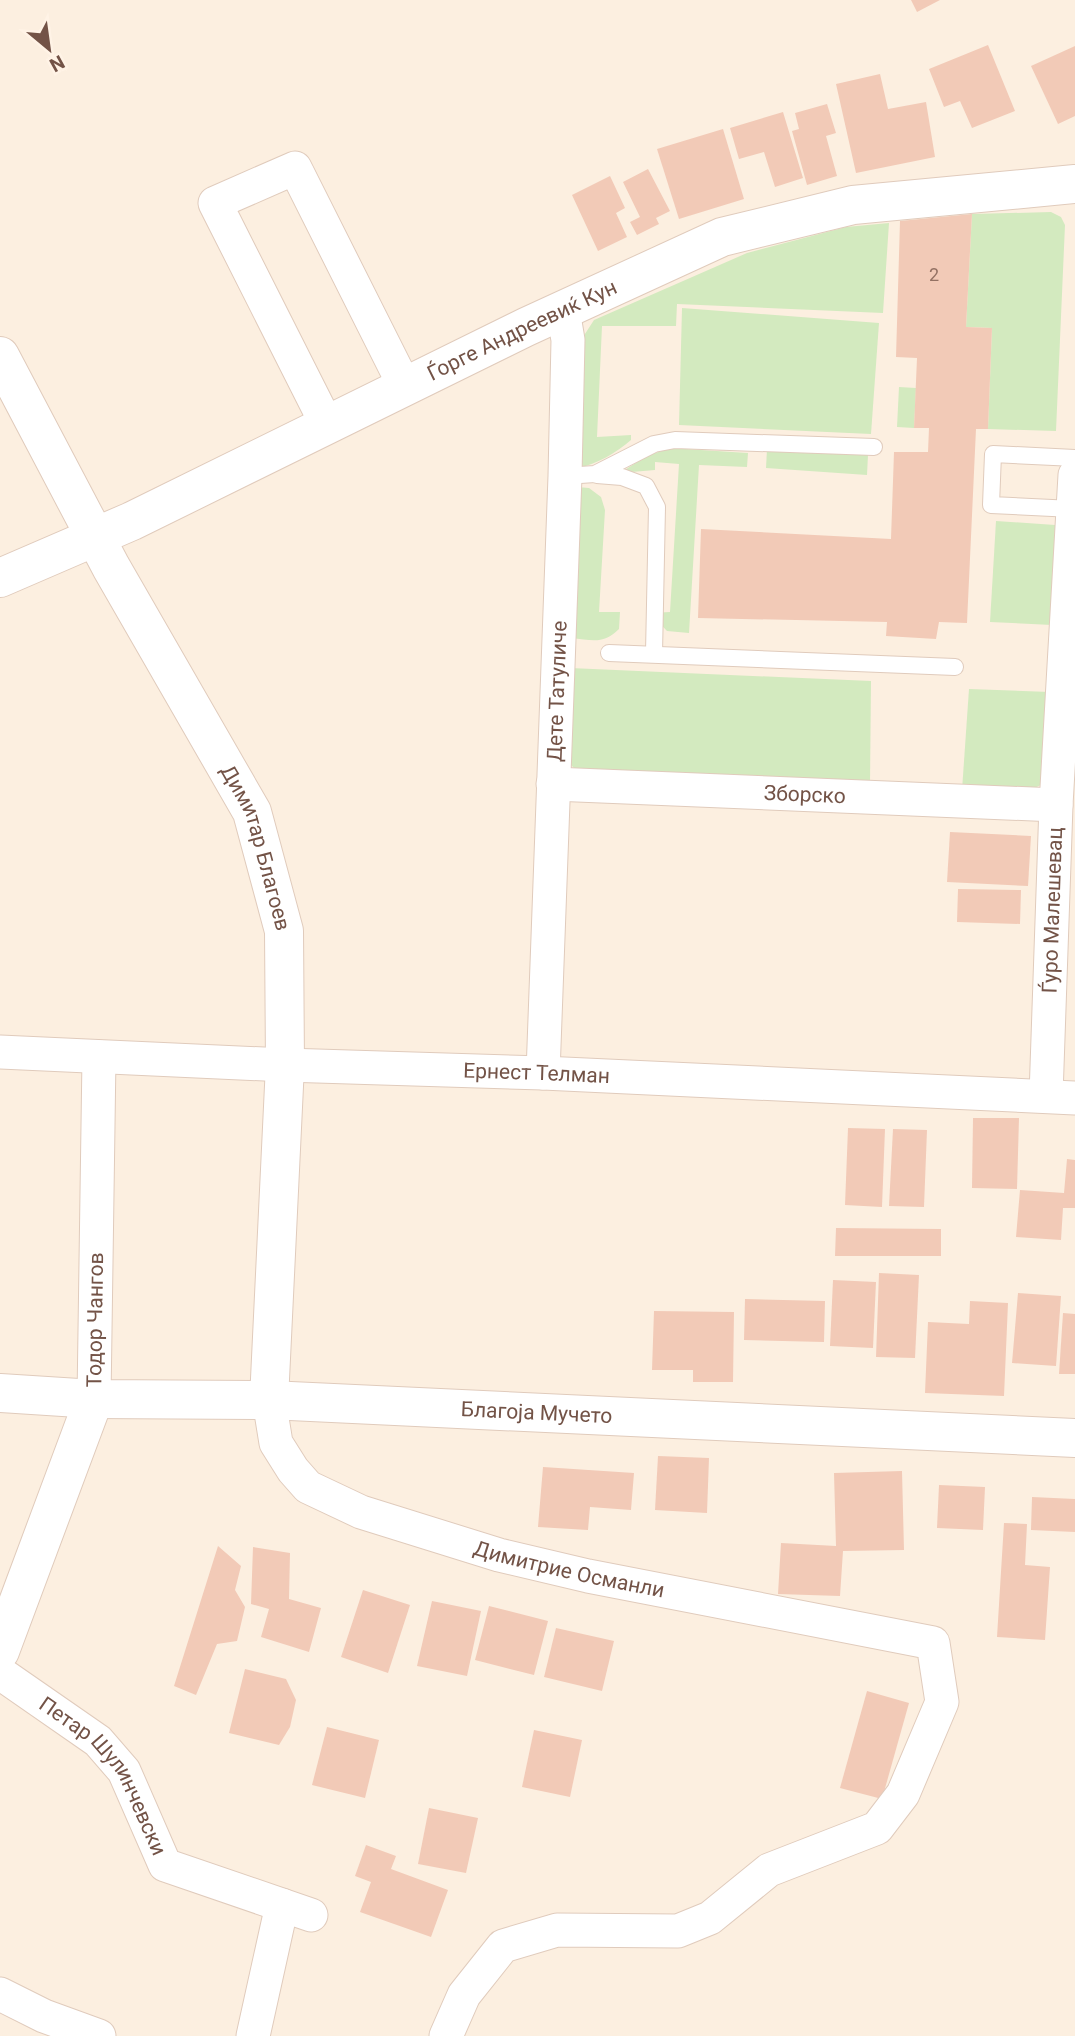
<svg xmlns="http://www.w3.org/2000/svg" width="1075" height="2036" font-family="Roboto,sans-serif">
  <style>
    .green { fill: #d3eabf }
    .building { fill: #f2cab7 }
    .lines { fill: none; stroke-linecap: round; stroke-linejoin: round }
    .service-casing { stroke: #e0cbbc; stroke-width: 18 }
    .minor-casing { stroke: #e0cbbc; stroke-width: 35 }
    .tertiary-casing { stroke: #e0cbbc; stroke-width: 40 }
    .service { stroke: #fff; stroke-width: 16 }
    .minor { stroke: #fff; stroke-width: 33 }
    .tertiary { stroke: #fff; stroke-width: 38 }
    .labels { text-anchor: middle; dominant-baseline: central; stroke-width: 6; stroke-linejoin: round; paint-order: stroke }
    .number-label { font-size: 18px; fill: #937163 }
    .street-label { font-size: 21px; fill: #735347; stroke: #fff3e6 }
  </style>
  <rect width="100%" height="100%" fill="#fcefe0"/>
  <g class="green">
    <polygon points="1051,212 1061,217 1065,225 1056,431 988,429 992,328 966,327 972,214"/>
    <path d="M889,223L883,313L677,304L676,326H602L597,437L631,435V440C616,453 597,464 578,468L583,337L594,320L747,253L846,227Z"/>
    <polygon points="682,308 879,323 871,434 679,425"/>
    <polygon points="899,387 916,388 914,428 897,427"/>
    <polygon points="669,448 748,453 747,467 699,465 689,633 667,631 650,613 670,612 679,464 655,462 655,470 620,473 645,457"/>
    <polygon points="767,449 868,455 867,475 766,468"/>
    <path d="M577,487L589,488L601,497L605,510L599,612H620L619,629C603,645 592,640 571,638Z"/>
    <polygon points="996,521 1055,525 1052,625 990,622"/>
    <polygon points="570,668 871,681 870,785 579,773 571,765 566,756"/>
    <polygon points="969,689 1050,692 1041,785 1023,793 962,790"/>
  </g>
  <g class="building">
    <polygon points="911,0 940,0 917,12"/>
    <polygon points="988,45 1015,111 972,128 960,101 944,107 929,69"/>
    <polygon points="1075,46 1075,116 1058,124 1031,66"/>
    <polygon points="880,74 888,109 926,102 935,157 856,173 836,84"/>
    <polygon points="827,104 836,133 826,136 837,176 807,185 792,131 799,129 795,113"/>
    <polygon points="783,112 803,178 775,187 764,152 739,159 730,128"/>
    <polygon points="723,129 744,199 679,219 657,149"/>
    <polygon points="648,169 670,211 656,218 659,224 637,235 630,222 640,217 623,182"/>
    <polygon points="610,176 625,208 616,213 627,237 598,251 572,195"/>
    <polygon points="972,214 966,327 992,328 988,429 976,429 967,623 939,622 936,639 886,636 887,622 698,618 701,529 891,539 894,452 928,452 929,428 914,428 917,358 896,357 900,221"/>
    <polygon points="950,832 1031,836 1028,886 947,882"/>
    <polygon points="958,889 1021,890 1020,924 957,922"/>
    <polygon points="973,1118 1019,1118 1017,1189 972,1188"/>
    <polygon points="848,1128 885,1129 882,1207 845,1205"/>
    <polygon points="893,1129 927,1130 924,1207 889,1206"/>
    <polygon points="1067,1159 1075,1160 1075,1208 1063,1208 1061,1240 1016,1237 1020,1190 1064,1193"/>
    <polygon points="836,1228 941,1229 941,1256 835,1256"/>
    <polygon points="879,1273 919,1275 915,1358 876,1357"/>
    <polygon points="833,1280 876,1282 873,1348 830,1346"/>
    <polygon points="1018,1293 1061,1296 1056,1366 1012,1363"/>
    <polygon points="745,1299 825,1301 824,1342 744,1340"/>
    <polygon points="970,1301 1008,1303 1004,1396 925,1393 928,1322 969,1324"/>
    <polygon points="654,1311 734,1312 733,1382 693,1382 693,1370 652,1370"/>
    <polygon points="1063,1313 1075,1314 1075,1374 1059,1374"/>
    <polygon points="658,1456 709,1458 707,1513 655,1510"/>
    <polygon points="543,1467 634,1473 631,1510 590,1507 588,1530 538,1527"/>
    <polygon points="902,1471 904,1550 843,1551 840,1596 778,1594 781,1543 836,1546 834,1473"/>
    <polygon points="939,1485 985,1487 983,1530 937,1528"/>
    <polygon points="1032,1497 1075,1499 1075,1532 1031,1530"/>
    <polygon points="1004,1523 1027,1524 1025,1565 1050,1567 1045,1640 997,1637"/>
    <polygon points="218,1546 241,1566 235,1590 245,1607 237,1641 217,1644 196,1695 174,1686"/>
    <polygon points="253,1547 290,1553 289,1599 321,1608 309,1652 261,1637 269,1609 251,1604"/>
    <polygon points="363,1590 410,1605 388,1673 341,1657"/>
    <polygon points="432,1601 481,1611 467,1676 417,1666"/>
    <polygon points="489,1606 548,1621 534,1675 475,1660"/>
    <polygon points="556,1628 614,1641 602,1691 544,1677"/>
    <polygon points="245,1669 286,1679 296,1700 290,1727 279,1745 229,1733"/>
    <polygon points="867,1691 909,1703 882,1799 840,1788"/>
    <polygon points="327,1727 379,1740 365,1798 312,1785"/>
    <polygon points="534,1730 582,1740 570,1797 522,1787"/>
    <polygon points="429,1808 478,1818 466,1873 418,1864"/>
    <polygon points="366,1845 396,1856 391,1869 448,1890 431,1937 360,1912 371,1882 355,1876"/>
  </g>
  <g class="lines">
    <defs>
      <g id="service">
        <polyline points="597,475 622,477 646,486 657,507 654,653"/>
        <polyline points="565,476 595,474 654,444 675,440 874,447"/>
        <polyline points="1073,509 991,505 993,454 1075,458"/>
        <polyline points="609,653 955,667"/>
      </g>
      <g id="minor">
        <polyline points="327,425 215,203 295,168 405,387"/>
        <path id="s1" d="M553,784L1056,805"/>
        <path id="s2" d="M0,1052L285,1065L543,1073L1075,1098"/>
        <path id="s3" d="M543,1073L565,476L568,340L563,310"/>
        <path id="s4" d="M1046,1096L1056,805L1075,475"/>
        <path id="s5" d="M94,1399L99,1057"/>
        <path id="s6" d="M269,1400L276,1443L293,1470L308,1487L361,1512L499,1555L588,1576L933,1643L942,1702L903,1794L877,1828L769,1870L710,1918L678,1931L557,1930L503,1946L464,1995L446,2036"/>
        <path id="s7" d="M0,1673L98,1741L124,1771L165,1865L311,1915"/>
        <polyline points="0,1994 44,2016 99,2036"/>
        <polyline points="253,2036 282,1905"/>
      </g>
      <g id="tertiary">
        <path id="s8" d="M0,356L111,567L252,812L284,931L285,1065L269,1400"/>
        <path id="s9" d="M0,578L132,521L526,327L722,237L853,205L1075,184"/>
        <path id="s10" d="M0,1393L94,1399L269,1400L1075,1438"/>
        <polyline points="0,1651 94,1399"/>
      </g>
    </defs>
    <use href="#service" class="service-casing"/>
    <use href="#minor" class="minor-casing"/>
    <use href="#tertiary" class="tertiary-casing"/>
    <use href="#service" class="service"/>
    <use href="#minor" class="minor"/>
    <use href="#tertiary" class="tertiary"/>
  </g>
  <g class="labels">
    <g class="number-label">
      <text x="934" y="274">2</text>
    </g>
    <g class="street-label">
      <text stroke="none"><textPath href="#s9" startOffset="578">Ѓорге Андреевиќ Кун</textPath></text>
      <text stroke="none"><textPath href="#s3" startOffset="382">Дете Татуличе</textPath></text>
      <text stroke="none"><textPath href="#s1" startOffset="252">Зборско</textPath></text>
      <text stroke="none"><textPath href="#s8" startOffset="556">Димитар Благоев</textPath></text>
      <text stroke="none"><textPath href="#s4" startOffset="186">Ѓуро Малешевац</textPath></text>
      <text stroke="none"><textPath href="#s2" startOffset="537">Ернест Телман</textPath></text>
      <text stroke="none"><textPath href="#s5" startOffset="79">Тодор Чангов</textPath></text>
      <text stroke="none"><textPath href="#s10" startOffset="537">Благоја Мучето</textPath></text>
      <text stroke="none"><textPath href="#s6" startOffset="373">Димитрие Османли</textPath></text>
      <text stroke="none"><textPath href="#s7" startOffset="150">Петар Шулинчевски</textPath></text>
    </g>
  </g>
  <g transform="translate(49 49) rotate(151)" stroke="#fff3e6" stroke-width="5" paint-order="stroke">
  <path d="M0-5L12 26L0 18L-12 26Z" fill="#735347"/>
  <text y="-10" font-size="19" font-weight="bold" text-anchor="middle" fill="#735347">N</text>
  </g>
</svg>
